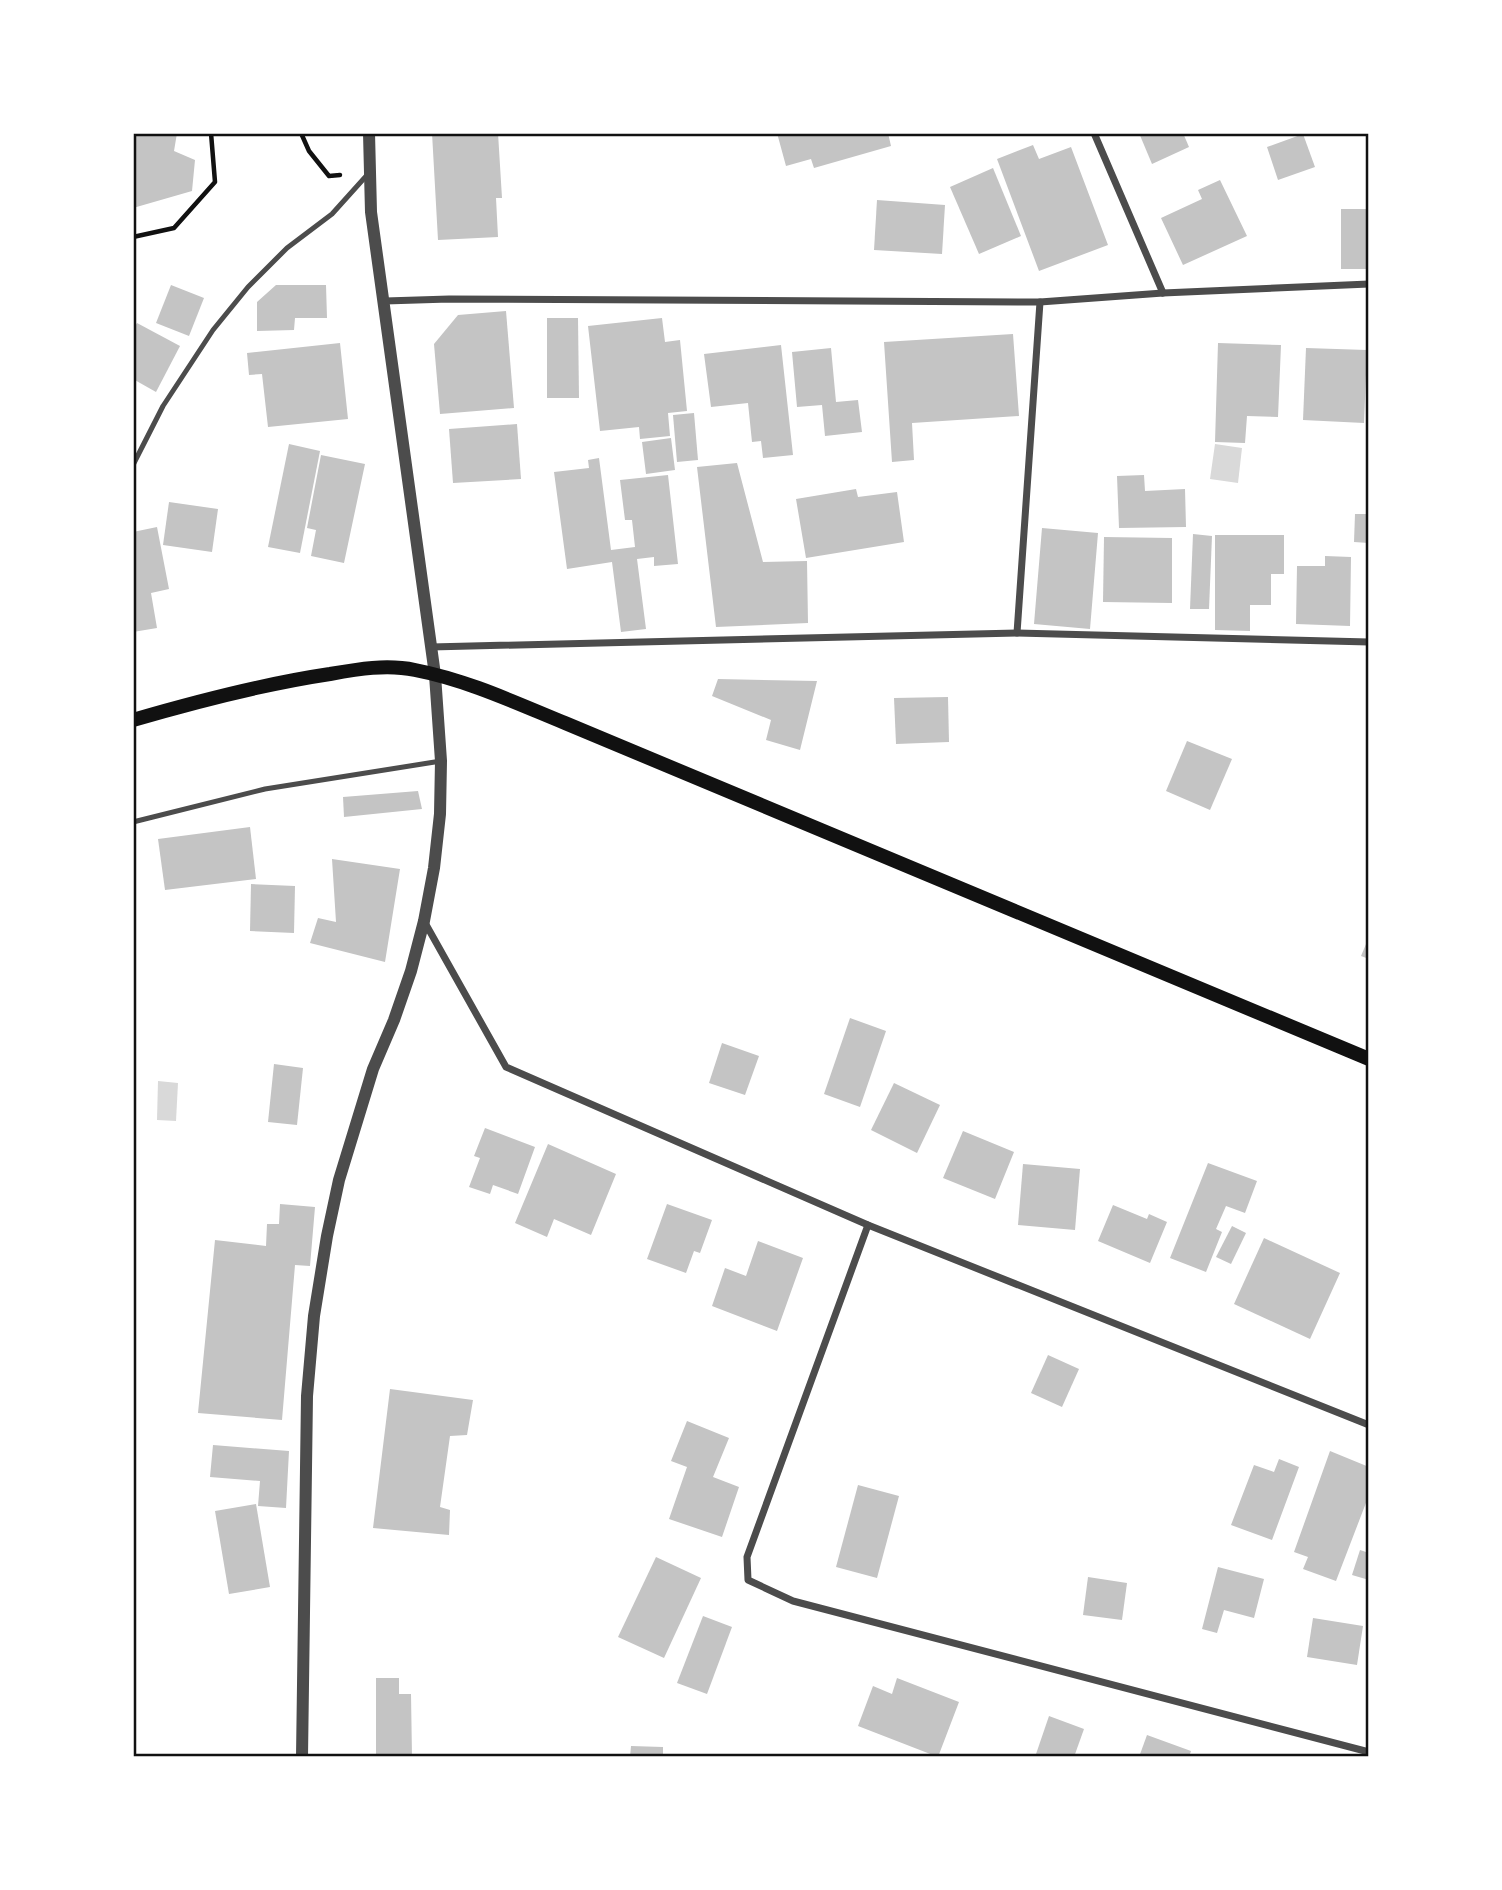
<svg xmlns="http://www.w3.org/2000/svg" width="1502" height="1890" font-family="'Golos Text',sans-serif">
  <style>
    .water { fill: #d9d9d9 }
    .building { fill: #c4c4c4 }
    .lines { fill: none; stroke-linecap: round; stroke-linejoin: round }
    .path { stroke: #111; stroke-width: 4.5 }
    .service { stroke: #4c4c4c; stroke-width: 5 }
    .minor { stroke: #4c4c4c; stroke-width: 7 }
    .tertiary { stroke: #4c4c4c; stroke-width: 12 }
    .secondary { stroke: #111; stroke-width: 14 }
    .neatline { fill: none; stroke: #111; stroke-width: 2.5 }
  </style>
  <rect width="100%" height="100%" fill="#fff"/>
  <g class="water">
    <polygon points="1215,444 1242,448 1238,483 1210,479"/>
    <polygon points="158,1081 178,1083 176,1121 157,1120"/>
  </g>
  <g class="building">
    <polygon points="133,133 177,133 174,151 195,160 192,191 133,208"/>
    <polygon points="432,133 498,133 502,198 496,198 498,237 438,240"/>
    <polygon points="777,133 888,133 891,146 814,168 811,159 786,166"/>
    <polygon points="1139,133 1183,133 1189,147 1152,164"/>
    <polygon points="1303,134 1315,167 1278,180 1267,147"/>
    <polygon points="1033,145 1039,159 1071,147 1108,245 1039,271 997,159"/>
    <polygon points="993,168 1021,236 979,254 950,187"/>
    <polygon points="1220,180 1247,236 1183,265 1161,218 1202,199 1198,190"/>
    <polygon points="877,200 945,205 942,254 874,250"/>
    <rect x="1341" y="209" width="28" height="60"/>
    <polygon points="171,285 204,298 189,336 156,323"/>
    <polygon points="276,285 326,285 327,318 295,318 294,330 257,331 257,302"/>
    <polygon points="506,311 514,408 440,414 434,344 458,315"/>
    <polygon points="547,318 578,318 579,398 547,398"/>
    <polygon points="662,318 665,342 680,340 687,411 668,413 670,436 640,439 639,427 600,431 588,326"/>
    <polygon points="137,323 180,346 156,392 133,379 133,330"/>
    <polygon points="1013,334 1019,416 912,423 914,460 892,462 884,342"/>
    <polygon points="340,343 348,419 268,427 262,374 249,375 247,353"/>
    <polygon points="1218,343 1281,345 1278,417 1247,416 1245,443 1215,442"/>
    <polygon points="781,345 793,455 763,458 761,441 752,442 748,403 711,407 704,354"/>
    <polygon points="831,348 836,402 858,400 862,432 825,436 822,405 797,407 792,352"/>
    <polygon points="1306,348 1367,350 1364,423 1303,420"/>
    <polygon points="694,413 698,460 677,462 673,415"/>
    <polygon points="517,424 521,479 453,483 449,429"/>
    <polygon points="671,438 675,470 646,474 642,442"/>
    <polygon points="289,444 320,451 300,553 268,547"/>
    <polygon points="321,455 365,464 344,563 311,556 316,530 307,528"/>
    <polygon points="599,458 611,550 635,547 632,520 625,520 620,480 668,475 678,564 654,566 654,557 637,559 646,629 621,632 612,562 567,569 554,472 589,468 588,460"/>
    <polygon points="737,463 763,562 807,561 808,623 716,627 697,467"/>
    <polygon points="1144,475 1145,491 1185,489 1186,527 1119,528 1117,476"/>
    <polygon points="856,489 858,497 897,492 904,542 806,558 796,499"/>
    <polygon points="169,502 218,509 212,552 163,545"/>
    <polygon points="1355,514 1369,514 1369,543 1354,542"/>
    <polygon points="157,527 169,589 151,593 157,628 133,632 133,532"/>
    <polygon points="1042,528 1098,533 1090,629 1034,624"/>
    <polygon points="1193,534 1212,536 1209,609 1190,609"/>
    <polygon points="1215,535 1284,535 1284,574 1271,574 1271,605 1250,605 1250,631 1215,630"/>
    <polygon points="1104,537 1172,538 1172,603 1103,602"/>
    <polygon points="1325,556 1351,557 1350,626 1296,624 1297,566 1325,566"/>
    <polygon points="718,679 817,681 800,750 766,740 771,720 712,696"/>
    <polygon points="948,697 949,742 896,744 894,698"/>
    <polygon points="1187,741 1232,759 1210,810 1166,791"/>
    <polygon points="418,791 422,809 344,817 343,797"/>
    <polygon points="250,827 256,879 165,890 158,839"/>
    <polygon points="332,859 400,869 385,962 310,943 318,918 336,922"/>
    <polygon points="251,884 295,886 294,933 250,931"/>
    <polygon points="1369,937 1369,959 1361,956"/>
    <polygon points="850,1018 886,1031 860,1107 824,1094"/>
    <polygon points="722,1043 759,1056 745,1095 709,1083"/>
    <polygon points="274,1064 303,1068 297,1125 268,1122"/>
    <polygon points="133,1080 136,1080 135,1098 133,1098"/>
    <polygon points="894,1083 940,1105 917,1153 871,1130"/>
    <polygon points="485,1128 535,1147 518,1194 493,1185 490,1194 469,1187 480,1158 474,1156"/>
    <polygon points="963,1131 1014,1152 995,1199 943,1178"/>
    <polygon points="548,1144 616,1174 591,1235 554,1219 547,1237 515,1223"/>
    <polygon points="1208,1163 1257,1181 1245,1213 1226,1206 1216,1229 1222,1232 1206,1272 1170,1258"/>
    <polygon points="1023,1164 1080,1169 1075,1230 1018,1225"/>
    <polygon points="280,1204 315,1207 310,1266 295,1265 282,1420 198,1413 215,1240 266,1246 267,1224 279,1224"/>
    <polygon points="667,1204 712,1220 700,1253 694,1251 686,1273 647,1259"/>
    <polygon points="1113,1205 1147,1219 1149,1214 1167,1222 1150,1263 1098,1241"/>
    <polygon points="1232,1226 1246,1233 1231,1264 1216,1257"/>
    <polygon points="1264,1238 1340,1273 1310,1339 1234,1304"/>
    <polygon points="758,1241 803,1258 777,1331 712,1306 725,1268 746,1276"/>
    <polygon points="1048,1355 1079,1369 1062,1407 1031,1393"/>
    <polygon points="390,1389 473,1400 467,1435 450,1436 440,1507 450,1510 449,1535 373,1528"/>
    <polygon points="687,1421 729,1438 713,1477 739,1487 722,1537 669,1519 687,1467 671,1461"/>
    <polygon points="213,1445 289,1451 286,1508 258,1506 260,1481 210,1477"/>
    <polygon points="1330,1451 1369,1467 1369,1495 1336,1581 1303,1569 1308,1557 1294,1552"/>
    <polygon points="1279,1459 1299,1467 1272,1540 1231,1525 1254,1465 1274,1472"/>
    <polygon points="858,1485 899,1496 877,1578 836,1567"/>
    <polygon points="256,1504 270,1587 229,1594 215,1511"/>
    <polygon points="1360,1550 1369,1553 1369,1580 1352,1575"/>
    <polygon points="656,1557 701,1578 664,1658 618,1637"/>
    <polygon points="1218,1567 1264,1579 1254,1618 1224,1610 1217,1633 1202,1629"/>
    <polygon points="1088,1577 1127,1583 1122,1620 1083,1615"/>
    <polygon points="703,1616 732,1627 707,1694 677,1683"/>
    <polygon points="1313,1618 1363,1626 1357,1665 1307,1657"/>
    <polygon points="376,1678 399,1678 399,1694 411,1694 412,1757 376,1757"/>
    <polygon points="897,1678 959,1702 938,1757 858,1726 873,1686 892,1694"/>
    <polygon points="1049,1716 1084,1729 1074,1757 1035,1757"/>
    <polygon points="1147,1735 1191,1751 1189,1757 1139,1757"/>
    <polygon points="631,1746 663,1747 663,1757 630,1757"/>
  </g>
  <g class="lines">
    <g class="path">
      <polyline points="301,133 309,151 329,176 340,175"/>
      <polyline points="133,237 174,228 215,182 211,133"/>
    </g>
    <g class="service">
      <polyline points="133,465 163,406 213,330 248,287 287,248 332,214 368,174"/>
      <polyline points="133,822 265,789 441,761"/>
    </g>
    <g class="minor">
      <polyline points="1094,133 1163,293"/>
      <polyline points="385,301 449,299 1040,302 1163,293 1369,284"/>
      <polyline points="1017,633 1040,302"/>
      <polyline points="431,647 1017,633 1369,642"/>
      <polyline points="424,921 506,1067 868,1225 1369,1425"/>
      <polyline points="868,1225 747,1557 748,1580 793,1601 1369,1752"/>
    </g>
    <polyline class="tertiary" points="302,1757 307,1396 314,1316 327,1236 339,1180 373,1069 394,1020 411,971 424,921 434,868 440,814 441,761 435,675 371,212 369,133"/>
    <path class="secondary" d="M133,720C198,701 263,684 330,674C358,669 387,664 415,670C467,680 516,703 565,723L1369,1059"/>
  </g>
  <rect width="1502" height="1890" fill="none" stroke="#ffffff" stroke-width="270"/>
  <rect x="135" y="135" width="1232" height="1620" class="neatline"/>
</svg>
